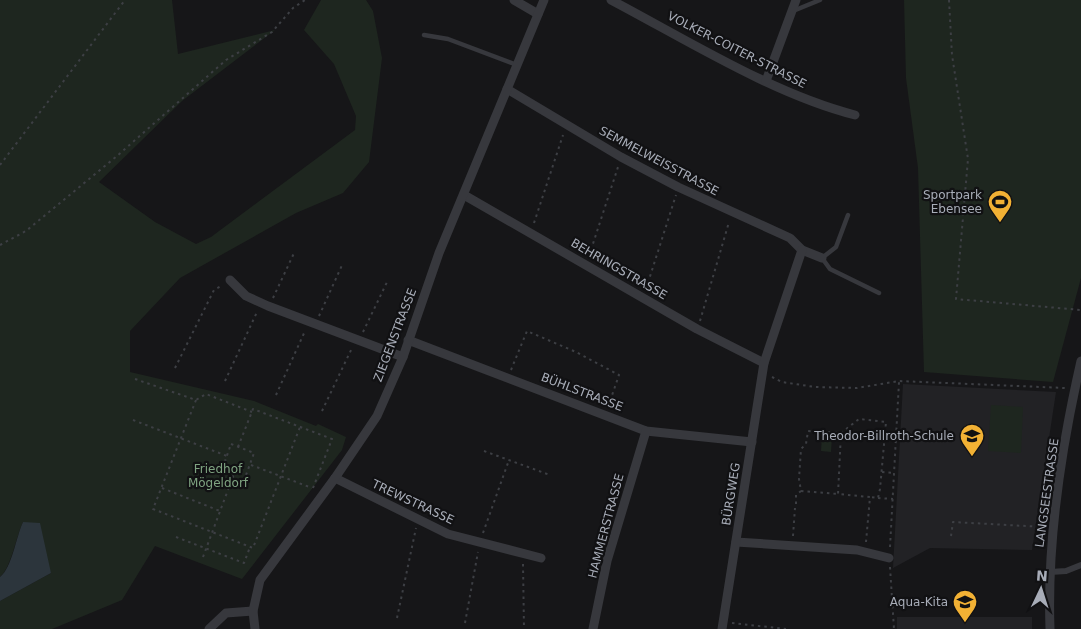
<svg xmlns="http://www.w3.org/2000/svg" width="1081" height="629" font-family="'DejaVu Sans',sans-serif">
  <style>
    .built { fill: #222225 }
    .green { fill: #1e261f }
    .water { fill: #2c353c }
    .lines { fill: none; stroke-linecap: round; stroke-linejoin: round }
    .path { stroke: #3d3f44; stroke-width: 2; stroke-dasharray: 2.5 4; stroke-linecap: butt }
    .service { stroke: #37383d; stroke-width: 4.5 }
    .pedestrian { stroke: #37383d; stroke-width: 6 }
    .minor { stroke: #37383d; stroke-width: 9 }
    .labels { text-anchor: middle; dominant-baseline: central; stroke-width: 4.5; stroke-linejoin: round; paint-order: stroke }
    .street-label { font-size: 12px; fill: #a8adb8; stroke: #111113 }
    .poi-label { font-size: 12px; fill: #a8adb8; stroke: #111113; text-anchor: end }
    .park-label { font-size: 12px; fill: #7fa381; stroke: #111113 }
  </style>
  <rect width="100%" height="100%" fill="#161618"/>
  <g class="built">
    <polygon points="903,384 1056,392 1032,550 930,548 893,568"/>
    <rect x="897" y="617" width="135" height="12"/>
  </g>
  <g class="green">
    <path d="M0,0H172L178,54L275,30L182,101L99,182L155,222L196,244L211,237L355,130L356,116L334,64L304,30L321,0H366L373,11L382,58L369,162L343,193L296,213L180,278L130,331V372L254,401L316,426L318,424L346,437L342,450L242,579L155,546L122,600L52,629H0V601L51,573L23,522C16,537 11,568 0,577Z"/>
    <polygon points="904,0 1081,0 1081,278 1053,382 924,372 918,168 906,78"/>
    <polygon points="991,405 1023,407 1021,453 988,451"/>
    <polygon points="822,434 832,435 831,452 821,451"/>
  </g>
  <path class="water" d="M23,522L40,523L51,573L0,601V577C12,568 16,537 23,522Z"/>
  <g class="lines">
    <g class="path">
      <polyline points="949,0 952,55 968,159 956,299 1081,310"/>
      <polyline points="0,165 125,0"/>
      <polyline points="534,223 563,135"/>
      <polyline points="0,245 26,231 117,156 226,60 272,32 293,8 305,0"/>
      <polyline points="589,256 618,167"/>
      <polyline points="646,289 676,195"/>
      <polyline points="273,298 295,251"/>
      <polyline points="319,316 343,263"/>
      <polyline points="700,321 729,222"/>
      <polyline points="363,332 388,280"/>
      <polyline points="175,368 214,290 223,285"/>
      <polyline points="511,370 527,331 576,352 619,375 608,407"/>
      <polyline points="772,377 782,382 815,387 857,388 899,381 1065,388"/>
      <polyline points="135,379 196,400 206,394 252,412"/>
      <polyline points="225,381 257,312"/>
      <polyline points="276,395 305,331"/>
      <polyline points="196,400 153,509 253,548 300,427"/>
      <polyline points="322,411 352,348"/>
      <polyline points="133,420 227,456"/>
      <polyline points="841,433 859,419 886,422 880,489 878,498 870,497"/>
      <polyline points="885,437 896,438"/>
      <polygon points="231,444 254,453 246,475 223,467"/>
      <polyline points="238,447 253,409 332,439 313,488"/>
      <polyline points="484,451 550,475"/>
      <polyline points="251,465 312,488"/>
      <polyline points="882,472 894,473"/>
      <polyline points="162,488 220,511"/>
      <polyline points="801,491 838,494"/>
      <polyline points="878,498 893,499"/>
      <polyline points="796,504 796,495 801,491 799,479 801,449 806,444 808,431 841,433 838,494 870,497 866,542"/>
      <polyline points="483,533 509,460"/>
      <polyline points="793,536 795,508"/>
      <polyline points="951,536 953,522 1044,527"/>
      <polyline points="176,537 244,563 250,547"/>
      <polyline points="890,547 899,382"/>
      <polyline points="203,557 235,471"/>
      <polyline points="523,564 524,629"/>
      <polyline points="890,567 894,629"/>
      <polyline points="397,618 416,528"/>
      <polyline points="465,623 478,552"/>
      <polyline points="732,623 786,629"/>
    </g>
    <g class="service">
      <polyline points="793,11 820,0"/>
      <polyline points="424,35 448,39 517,65"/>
      <polyline points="848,215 836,247 822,258 830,269 879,293"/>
    </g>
    <polyline class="pedestrian" points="1050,572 1066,571 1081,565"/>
    <g class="minor">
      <polyline points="514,0 538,14"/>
      <path d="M611,0C687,40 773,94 855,115"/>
      <polyline points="766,81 796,0"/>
      <polyline points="507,89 621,157 678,187 790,238 802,250 822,258"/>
      <polyline points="464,195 697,329 764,363"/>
      <polyline points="230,280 246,296 268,306 403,357"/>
      <polyline points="408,340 646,431 752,442"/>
      <polyline points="335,478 448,534 541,558"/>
      <polyline points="736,542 857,550 889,558"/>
      <polyline points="209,629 226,613 253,611"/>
      <polyline points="255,629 253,611 260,580 335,478 377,416 403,357 439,253 544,0"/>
      <polyline points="593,629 607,561 646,431"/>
      <polyline points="722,629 764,363 802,250"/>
      <path d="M1050,629C1047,543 1062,444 1081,361"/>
    </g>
  </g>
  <defs>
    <symbol id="stadium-pin" viewBox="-11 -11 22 30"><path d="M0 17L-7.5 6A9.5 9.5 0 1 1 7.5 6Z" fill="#f2b134" stroke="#111113"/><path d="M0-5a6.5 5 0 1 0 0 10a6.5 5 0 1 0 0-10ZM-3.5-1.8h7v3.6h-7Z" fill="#111"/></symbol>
    <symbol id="school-pin" viewBox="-11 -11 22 30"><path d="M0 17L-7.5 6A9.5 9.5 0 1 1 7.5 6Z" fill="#f2b134" stroke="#111113"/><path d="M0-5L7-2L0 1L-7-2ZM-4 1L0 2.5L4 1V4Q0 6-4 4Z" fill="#111"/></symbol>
  </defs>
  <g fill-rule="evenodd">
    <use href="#stadium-pin" x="986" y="188" width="28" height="38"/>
    <use href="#school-pin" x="958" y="422" width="28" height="38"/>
    <use href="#school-pin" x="951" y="588" width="28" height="38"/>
  </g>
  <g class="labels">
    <g class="street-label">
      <text transform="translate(737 50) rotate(27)">VOLKER-COITER-STRASSE</text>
      <text transform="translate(659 161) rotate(28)">SEMMELWEISSTRASSE</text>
      <text transform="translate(619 269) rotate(30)">BEHRINGSTRASSE</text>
      <text transform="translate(395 335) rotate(-69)">ZIEGENSTRASSE</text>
      <text transform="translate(582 392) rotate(21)">BÜHLSTRASSE</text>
      <text transform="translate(1047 493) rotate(-82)">LANGSEESTRASSE</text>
      <text transform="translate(731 494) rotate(-81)">BÜRGWEG</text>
      <text transform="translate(413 502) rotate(25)">TREWSTRASSE</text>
      <text transform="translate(606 526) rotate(-75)">HAMMERSTRASSE</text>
    </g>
    <g class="poi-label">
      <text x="982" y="195">Sportpark<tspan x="982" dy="14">Ebensee</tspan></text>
      <text x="954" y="436">Theodor-Billroth-Schule</text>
      <text x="948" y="602">Aqua-Kita</text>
    </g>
    <g class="park-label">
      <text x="218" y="469">Friedhof<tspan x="218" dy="14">Mögeldorf</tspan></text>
    </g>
  </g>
  <g transform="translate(1041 589) rotate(4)" stroke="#111113" stroke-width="4" paint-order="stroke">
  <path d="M0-4L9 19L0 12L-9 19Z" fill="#a8adb8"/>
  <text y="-8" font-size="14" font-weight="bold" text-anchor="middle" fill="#a8adb8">N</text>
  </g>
</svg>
